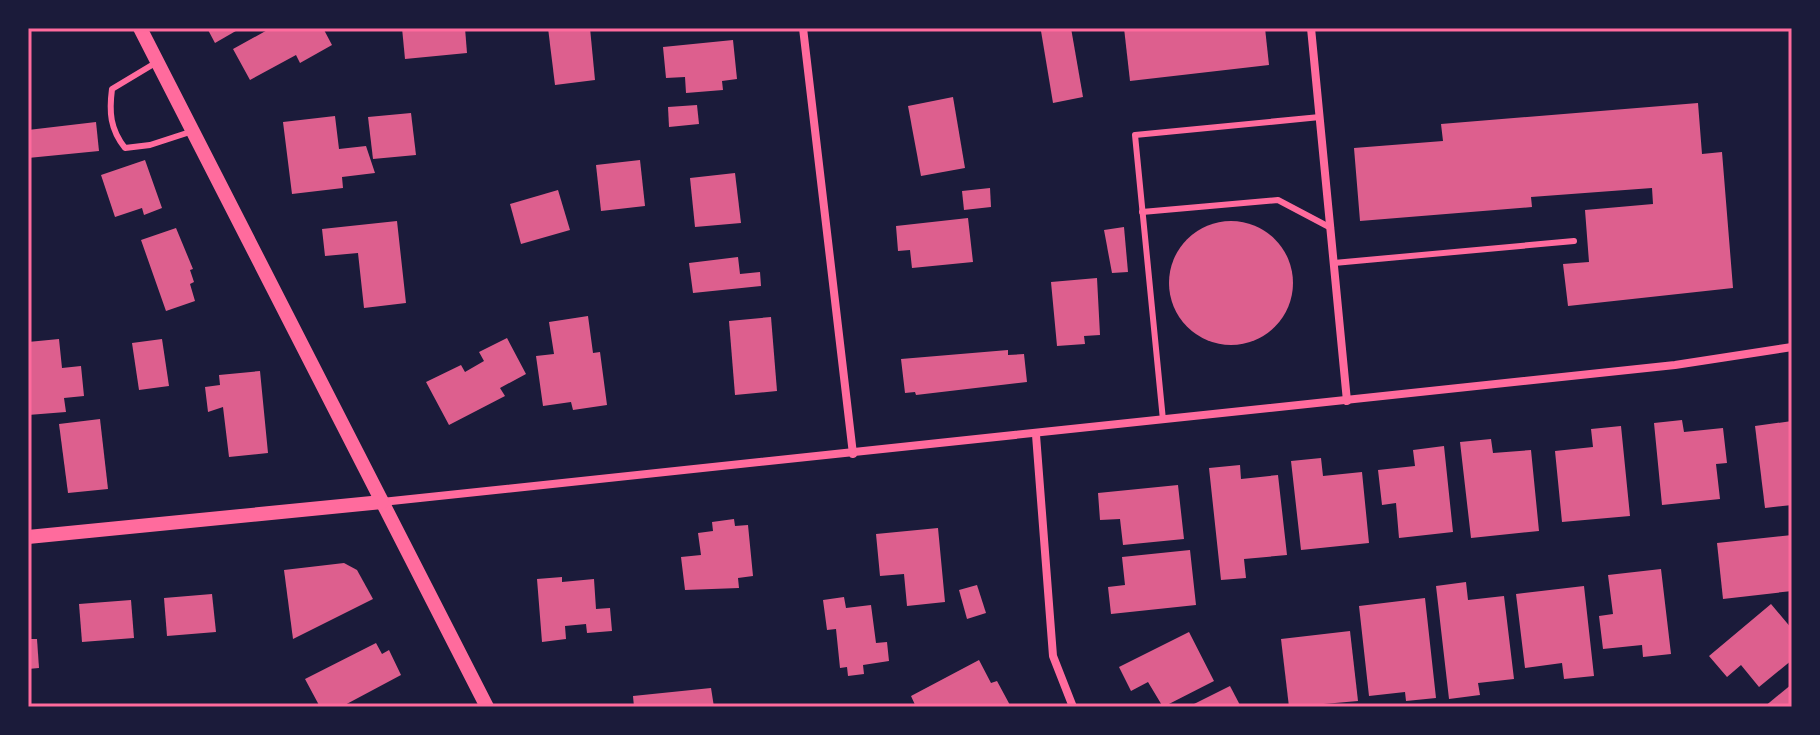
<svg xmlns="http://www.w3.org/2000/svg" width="1820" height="735" font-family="'Alegreya Sans',sans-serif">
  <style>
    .building { fill: #dd5f8e }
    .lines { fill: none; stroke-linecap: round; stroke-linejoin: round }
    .service { stroke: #ff6b9d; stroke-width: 6 }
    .minor { stroke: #ff6b9d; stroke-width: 8 }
    .tertiary { stroke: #ff6b9d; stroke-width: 14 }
    .neatline { fill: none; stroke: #ff6b9d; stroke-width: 3 }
  </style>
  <rect width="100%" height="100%" fill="#1b1b3a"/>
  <g class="building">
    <polygon points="207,28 241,28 215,43"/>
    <polygon points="271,28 323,28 332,45 300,63 296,55 250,80 233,49"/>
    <polygon points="402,28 465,28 467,53 405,59"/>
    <polygon points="548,28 590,28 595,80 555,85"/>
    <polygon points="1071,28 1083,97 1053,103 1041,31"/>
    <polygon points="1124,28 1265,28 1269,65 1130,81"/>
    <polygon points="733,40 737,79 722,81 723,90 686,93 685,77 666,78 663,47"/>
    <polygon points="953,97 965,168 921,176 908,106"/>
    <polygon points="1698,103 1702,154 1722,152 1733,288 1568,306 1563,264 1589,262 1585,210 1653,204 1652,188 1531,197 1532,207 1360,221 1354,148 1443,141 1441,124"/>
    <polygon points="697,105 699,124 669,127 668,107"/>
    <polygon points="411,113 416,155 373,159 368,117"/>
    <polygon points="335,116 339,149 366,146 375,173 342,177 343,188 292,194 283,122"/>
    <polygon points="96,122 99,151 28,158 28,130"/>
    <polygon points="145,160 162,208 144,215 142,208 115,217 101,175"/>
    <polygon points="640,160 645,206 601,211 596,165"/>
    <polygon points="735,173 741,223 695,227 690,178"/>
    <polygon points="990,188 991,207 964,210 962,191"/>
    <polygon points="558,190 570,230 521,244 510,204"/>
    <polygon points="968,218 973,262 912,268 910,250 898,251 896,226"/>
    <polygon points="397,221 406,303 364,308 358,253 325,256 322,229"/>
    <circle cx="1231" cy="283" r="62"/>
    <polygon points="1124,227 1128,272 1112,273 1104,230"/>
    <polygon points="176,228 193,269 190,270 194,282 190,284 195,301 166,311 141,240"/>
    <polygon points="738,257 740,274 760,272 761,286 693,293 689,263"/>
    <polygon points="1097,278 1100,335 1084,336 1085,344 1057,346 1051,282"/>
    <polygon points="588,316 593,353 600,352 607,405 573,410 571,402 543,406 536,356 554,354 549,322"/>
    <polygon points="771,317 777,391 735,395 729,321"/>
    <polygon points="507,338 526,374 500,388 505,396 449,425 426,382 461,365 465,372 484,361 479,352"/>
    <polygon points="59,339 62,368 81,366 84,396 64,398 66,412 28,415 28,342"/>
    <polygon points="162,339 169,386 139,390 132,343"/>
    <polygon points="1008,350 1008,355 1024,354 1027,382 916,395 915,392 905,393 901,359"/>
    <polygon points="260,371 268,453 229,457 223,407 208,412 205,387 220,385 219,375"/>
    <polygon points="100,419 108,489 68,493 59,424"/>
    <polygon points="1682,420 1684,432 1723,428 1727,463 1716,464 1720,499 1662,505 1654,423"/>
    <polygon points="1792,421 1792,505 1765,508 1755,426"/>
    <polygon points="1621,426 1630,516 1562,522 1555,451 1593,447 1591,429"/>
    <polygon points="1491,439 1493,453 1531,450 1539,531 1471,538 1460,442"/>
    <polygon points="1444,446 1453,532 1399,538 1396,503 1382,505 1378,470 1415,466 1413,450"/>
    <polygon points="1321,458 1323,476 1362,472 1369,543 1301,550 1291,461"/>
    <polygon points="1240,465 1241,479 1278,475 1287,555 1244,559 1246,578 1221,580 1209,468"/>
    <polygon points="1178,485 1184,539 1123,545 1120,519 1100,520 1098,493"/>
    <polygon points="734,519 735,526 748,525 753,576 738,578 739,588 685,590 681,557 701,555 698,533 713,531 712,522"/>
    <polygon points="938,528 945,602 907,606 904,574 880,576 876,534"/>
    <polygon points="1792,535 1792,591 1723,599 1717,543"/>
    <polygon points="1190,550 1196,605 1111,614 1108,587 1125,585 1122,557"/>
    <polygon points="344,563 357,570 373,599 293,639 284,570"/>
    <polygon points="1661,569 1671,654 1643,657 1642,645 1603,649 1599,616 1613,614 1608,575"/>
    <polygon points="562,577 562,582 594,579 596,609 610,608 612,631 587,633 586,624 565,626 566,639 542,642 537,579"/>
    <polygon points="1466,582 1468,600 1504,596 1514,679 1478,683 1480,695 1449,699 1436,586"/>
    <polygon points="977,585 986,613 967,619 959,590"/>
    <polygon points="1584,586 1594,676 1564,679 1562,663 1525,668 1516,594"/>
    <polygon points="212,594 216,632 167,636 164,598"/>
    <polygon points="844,597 846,608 871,605 876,643 887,642 889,661 863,665 864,674 848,676 847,667 840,668 836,629 827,630 823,600"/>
    <polygon points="1425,598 1436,698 1406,701 1405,692 1369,696 1359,606"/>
    <polygon points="131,600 134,638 82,642 79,604"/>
    <polygon points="1771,604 1792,629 1792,660 1759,687 1741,665 1727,677 1709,656"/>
    <polygon points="1350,631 1358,701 1289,707 1281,639"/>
    <polygon points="1189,632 1214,681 1163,707 1148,682 1131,691 1119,667"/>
    <polygon points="28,639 37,639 39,668 28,669"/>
    <polygon points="376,643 382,654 389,650 401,675 341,707 320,707 305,679"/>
    <polygon points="979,660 991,683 997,681 1011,707 916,707 911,696"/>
    <polygon points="1792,684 1792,707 1764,707"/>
    <polygon points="1230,686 1241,707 1188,707"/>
    <polygon points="711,688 714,707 634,707 633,696"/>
  </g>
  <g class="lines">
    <g class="service">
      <path d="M157,62L112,89C109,112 110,129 125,148L150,145L190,132"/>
      <polyline points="1142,212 1278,200 1331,228"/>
      <polyline points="1334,263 1574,241"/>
      <polyline points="1163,420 1135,135 1320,117"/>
    </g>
    <g class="minor">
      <polyline points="803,28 853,454"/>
      <polyline points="1311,28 1347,401"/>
      <polyline points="1036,435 1053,656 1073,707"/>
      <polyline points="382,502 1675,365 1792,347"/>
    </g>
    <g class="tertiary">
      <polyline points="140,28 487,707"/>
      <polyline points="28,537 382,502"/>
    </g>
  </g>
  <rect width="1820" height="735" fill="none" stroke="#1b1b3a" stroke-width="60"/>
  <rect x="30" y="30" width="1760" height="675" class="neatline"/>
</svg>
